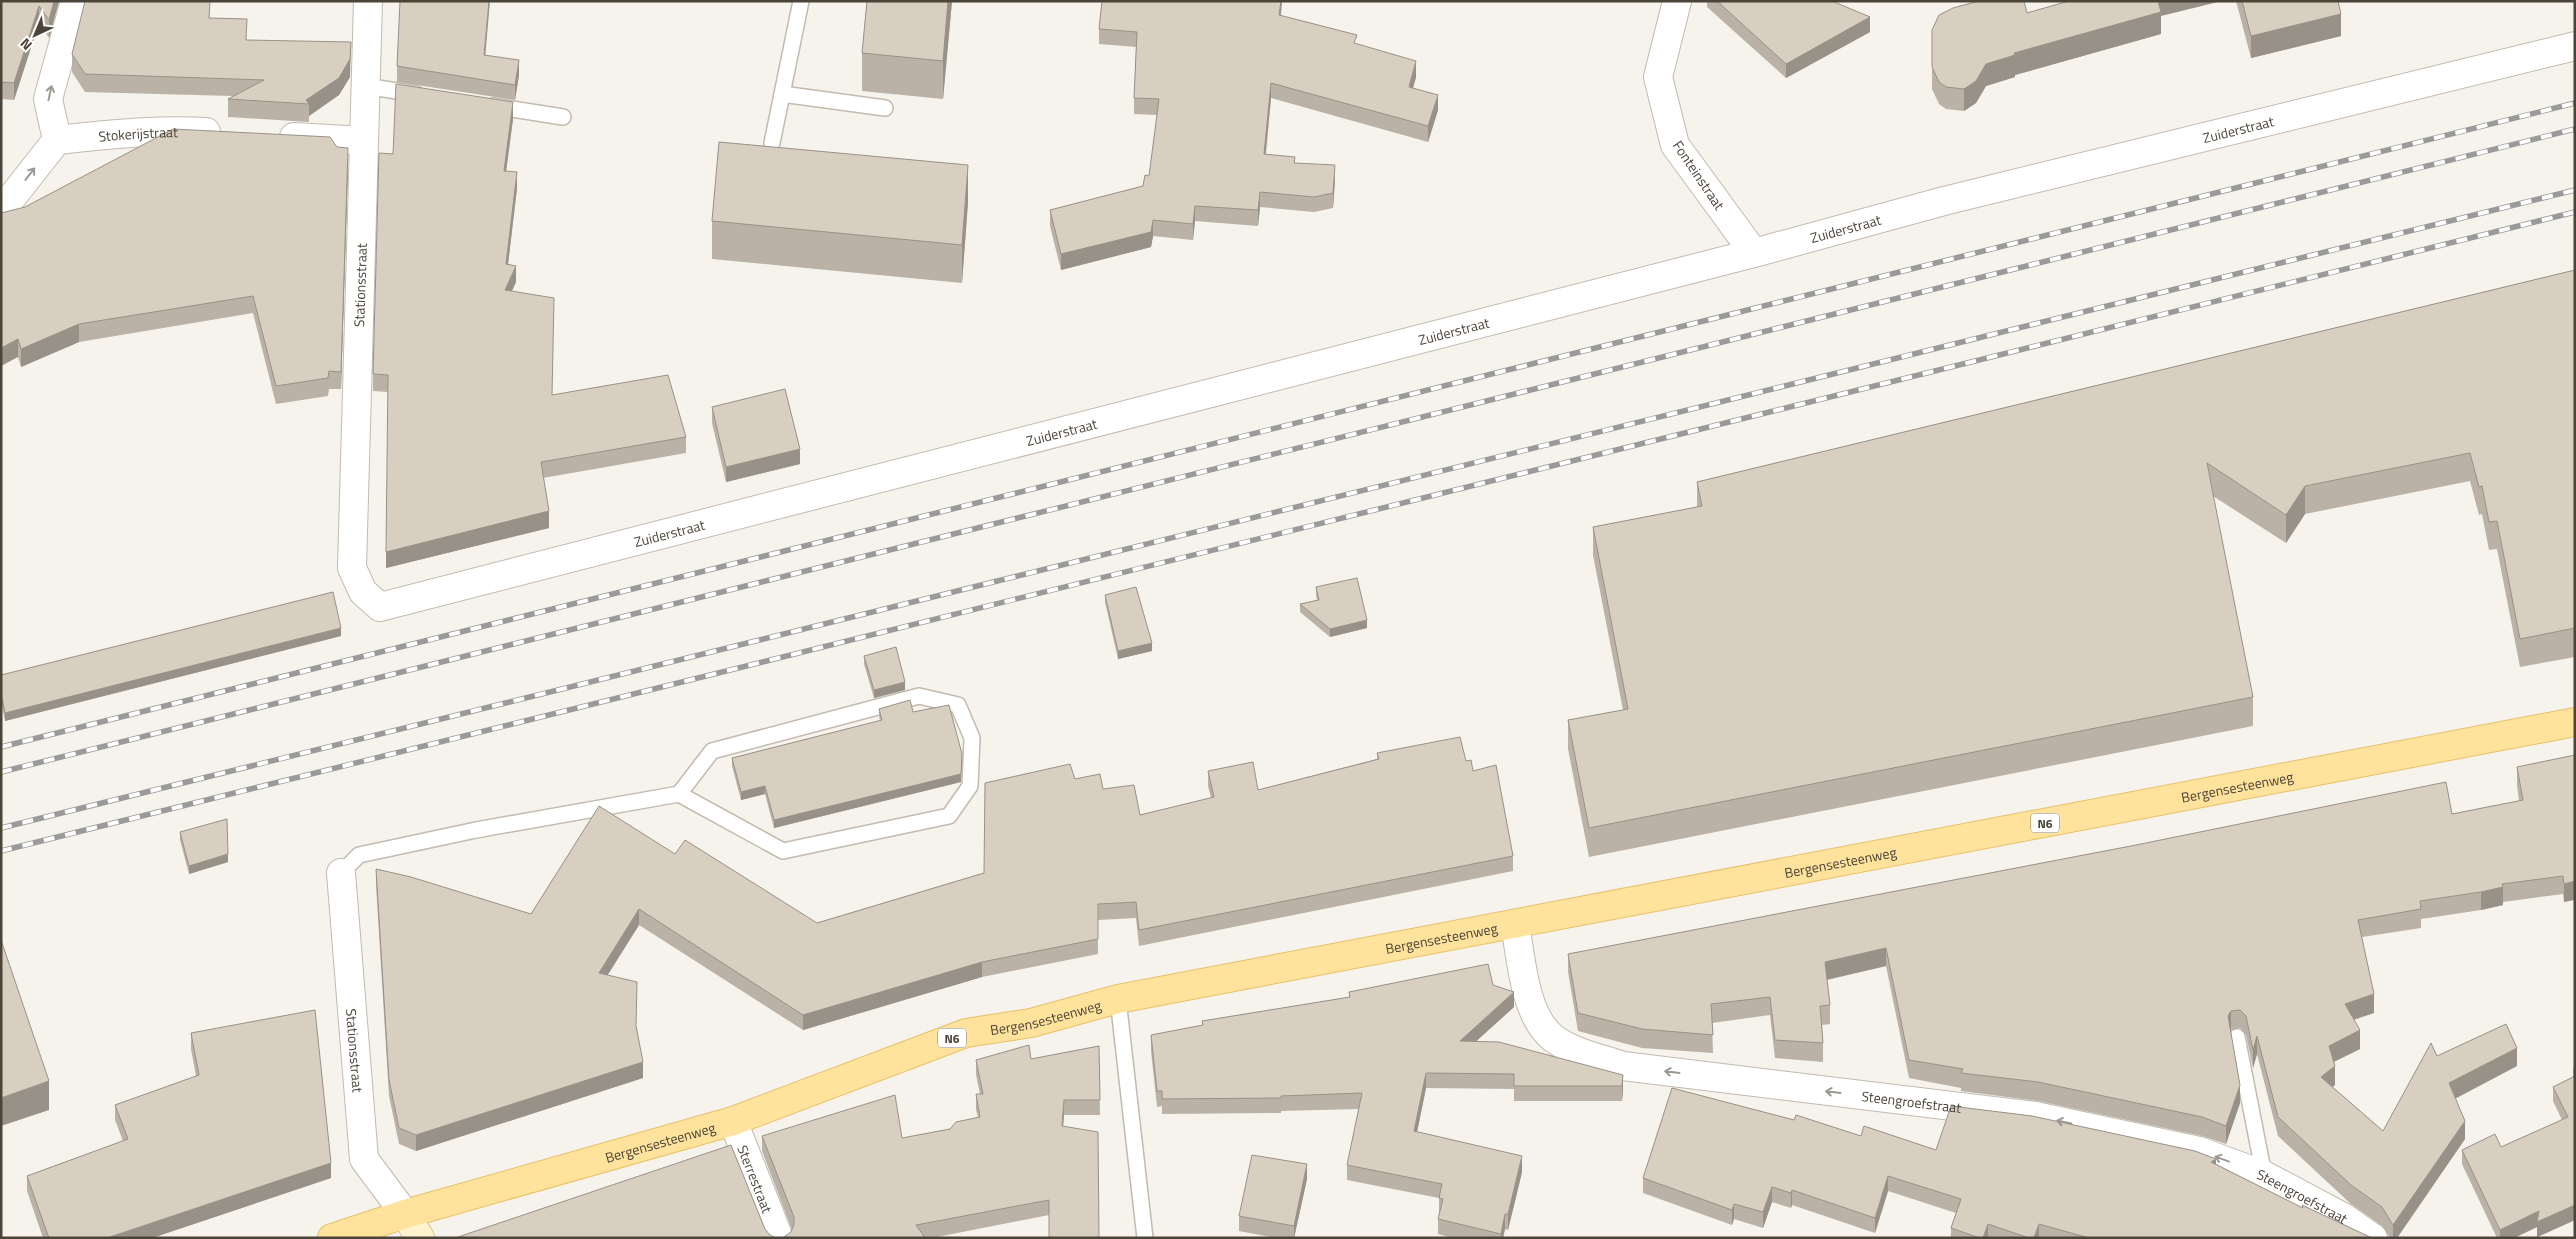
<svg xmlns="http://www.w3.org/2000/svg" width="2576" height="1239" font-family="'Titillium Web',sans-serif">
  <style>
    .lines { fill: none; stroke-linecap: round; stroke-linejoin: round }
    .lane-casing { stroke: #c2bbae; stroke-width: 18 }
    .street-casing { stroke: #c2bbae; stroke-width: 30 }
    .secondary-casing { stroke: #d6c79b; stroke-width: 30 }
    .primary-casing { stroke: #e6c16a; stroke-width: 30 }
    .lane { stroke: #fff; stroke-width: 15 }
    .street { stroke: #fff; stroke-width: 28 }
    .secondary { stroke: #fff3cd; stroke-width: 28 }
    .primary { stroke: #ffe39c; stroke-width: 28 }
    .rail-casing { stroke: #9a9a9a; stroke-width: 5.5 }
    .rail { stroke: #fff; stroke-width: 4; stroke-dasharray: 11; stroke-linecap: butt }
    .wall { fill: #bab2a6 }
    .shaded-wall { fill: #979187 }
    .building { fill: #d8cfc1; stroke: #979187 }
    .oneway { stroke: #9c9892 }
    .labels { text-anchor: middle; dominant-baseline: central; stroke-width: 4; stroke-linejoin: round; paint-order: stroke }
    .shield { fill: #fff; stroke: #817c74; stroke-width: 1 }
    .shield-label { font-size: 12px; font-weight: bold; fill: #4b4439 }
    .street-label { font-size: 14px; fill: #4b4439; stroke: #fff }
  </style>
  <rect width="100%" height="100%" fill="#f6f3ec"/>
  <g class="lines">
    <defs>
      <g id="lane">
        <polyline points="365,86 416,94"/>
        <polyline points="782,94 885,108"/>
        <polyline points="493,106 563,117"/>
        <polyline points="772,143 801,1"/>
        <polyline points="341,873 359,855 476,830 679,794 783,851 949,816 970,786 972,738 958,705 919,696 712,751 679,794"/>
        <polyline points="1118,999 1145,1238"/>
        <polyline points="2237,1037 2264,1175"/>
      </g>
      <g id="street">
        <path id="s1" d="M368,1L352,568L363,592L380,607L1754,253L1944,201L2575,46"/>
        <polyline points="1677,1 1658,77 1675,145 1754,253"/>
        <polyline points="294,137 364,141"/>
        <polyline points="57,140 48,99 75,1"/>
        <path id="s2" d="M1,205L9,201L57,140C106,135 157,129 206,132"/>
        <path id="s3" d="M341,873L364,1159L405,1214"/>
        <path id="s4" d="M1515,924C1521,957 1524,1015 1553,1038C1573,1053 1600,1058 1623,1066L2035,1116L2199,1151L2264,1175L2343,1217L2373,1238"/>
        <path id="s5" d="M733,1121L779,1238"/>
      </g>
      <polyline id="secondary" points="405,1214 420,1238"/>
      <g id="primary">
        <path id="s6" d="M332,1238L405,1214L733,1121L966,1033L1031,1023L1118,999L2575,722"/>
      </g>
    </defs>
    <use href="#lane" class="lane-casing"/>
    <use href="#street" class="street-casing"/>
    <use href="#secondary" class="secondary-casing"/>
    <use href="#primary" class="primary-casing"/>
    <use href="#lane" class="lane"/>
    <use href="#street" class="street"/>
    <use href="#secondary" class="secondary"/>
    <use href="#primary" class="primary"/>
    <defs>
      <g id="rail">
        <polyline points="1,747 2575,103"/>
        <polyline points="1,772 2575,129"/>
        <polyline points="1,828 2575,190"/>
        <polyline points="1,851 2575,212"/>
      </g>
    </defs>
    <use href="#rail" class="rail-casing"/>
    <use href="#rail" class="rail"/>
  </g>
  <g class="wall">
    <polygon points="1,1 59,1 49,38 39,23 14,100 1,99"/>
    <polygon points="867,1 952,1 943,99 862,91 862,53"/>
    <polygon points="1102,1 1282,1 1281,16 1357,44 1416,77 1413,88 1438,110 1428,142 1271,98 1266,154 1295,163 1335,180 1333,208 1314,212 1260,207 1258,226 1195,221 1193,240 1153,236 1151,247 1061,270 1050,226 1050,210 1143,186 1149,176 1157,115 1134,114 1134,98 1136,47 1099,44 1099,29"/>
    <polygon points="1707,1 1832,1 1870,32 1786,78 1707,7"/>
    <polygon points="2236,1 2338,1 2341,36 2251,58"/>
    <polygon points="2027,13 2161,16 2161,34 2015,75 2015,77 1986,86 1976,103 1964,111 1946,109 1939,104 1932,89 1932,67"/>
    <polygon points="210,18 247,40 350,77 339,95 309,116 309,122 228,117 228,99 233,96 85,92 72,72 72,54"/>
    <polygon points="485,55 519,75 515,100 397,82 397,66"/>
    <polygon points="513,119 506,171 517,188 508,265 516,282 512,291 552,395 686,437 686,453 543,478 549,528 386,568 388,392 373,391 373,374 393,154"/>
    <polygon points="348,166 341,389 329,389 328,396 276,404 253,313 79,342 21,367 18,357 1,213"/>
    <polygon points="968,202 962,283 712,259 712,221"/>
    <polygon points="2575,270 2575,657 2520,667 2497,549 2489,550 2482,514 2479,515 2470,481 2305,514 2286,543 2213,496 2253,697 2253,726 1589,857 1568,749 1568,720 1623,710 1593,555 1593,527 1697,507 1697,482"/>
    <polygon points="712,407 800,464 726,482 712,423"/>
    <polygon points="1316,587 1367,628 1330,637 1300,612 1300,604 1317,600 1316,595"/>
    <polygon points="1105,595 1152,651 1118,659 1105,602"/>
    <polygon points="341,636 5,721 1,701 1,675"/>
    <polygon points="864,656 905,690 874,698 864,664"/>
    <polygon points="879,709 913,712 961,782 774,828 765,794 741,800 732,766 732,758 880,721 879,716"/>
    <polygon points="1377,753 1466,761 1473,771 1513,856 1513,871 1139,946 1136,918 1098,920 1098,954 982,977 803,1030 639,925 607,975 637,1028 643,1078 416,1151 399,1144 389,1096 376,885 376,869 531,914 675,854 817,923 984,873 1075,779 1103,789 1140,815 1211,798 1208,786 1208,771 1258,790 1377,759"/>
    <polygon points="2575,755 2564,902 2563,894 2503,902 2503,905 2481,910 2421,919 2421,928 2362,937 2374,1013 2354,1020 2360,1049 2334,1062 2335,1085 2332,1087 2383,1131 2437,1056 2517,1066 2455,1098 2465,1139 2397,1238 2390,1238 2382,1226 2351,1204 2278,1136 2257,1054 2253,1068 2246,1035 2240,1028 2231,1030 2231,1031 2240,1103 2226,1144 2202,1136 2038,1101 1961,1091 1961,1088 1909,1078 1886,966 1827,980 1830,1005 1830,1024 1822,1025 1823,1043 1823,1062 1775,1058 1770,1015 1712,1023 1713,1053 1642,1048 1578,1031 1568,972 1568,954 2452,814 2519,801 2517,785 2517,767"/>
    <polygon points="180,832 228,862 189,874 180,840"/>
    <polygon points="1493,985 1514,1007 1476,1041 1623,1075 1623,1091 1622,1101 1514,1101 1514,1089 1426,1088 1417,1132 1522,1172 1508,1230 1505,1229 1503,1238 1453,1238 1438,1234 1438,1219 1439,1214 1439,1198 1347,1180 1347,1165 1359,1109 1281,1111 1281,1113 1162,1114 1162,1106 1157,1107 1151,1051 1151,1035 1202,1026 1202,1021 1349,997 1349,992"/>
    <polygon points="191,1033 331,1178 152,1238 43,1238 27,1191 27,1176 123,1141 115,1120 115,1105 196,1076 191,1049"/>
    <polygon points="1099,1046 1100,1115 1064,1115 1063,1126 1049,1215 932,1238 781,1238 784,1237 791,1232 792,1230 762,1151 762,1136 902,1138 950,1129 978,1117 976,1110 976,1094 980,1094 976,1075 976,1060 1031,1059"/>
    <polygon points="2575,1067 2575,1220 2537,1237 2537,1227 2514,1238 2497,1238 2462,1164 2462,1150 2501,1147 2562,1120 2553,1101 2553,1087 2573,1077 2573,1068"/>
    <polygon points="1794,1120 1861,1136 1936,1150 2216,1164 2302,1208 2302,1205 2372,1238 1951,1238 1951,1228 1956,1213 1888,1191 1875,1233 1792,1205 1791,1208 1772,1202 1763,1228 1734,1219 1732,1225 1643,1193 1643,1178"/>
    <polygon points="1307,1179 1294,1238 1276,1238 1239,1231 1239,1216"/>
  </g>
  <g class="shaded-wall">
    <polygon points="54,1 59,1 49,38 49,20"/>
    <polygon points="489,1 490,1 484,70 484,55"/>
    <polygon points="948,1 952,1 943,99 943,61"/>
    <polygon points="1281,1 1282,1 1279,31 1279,15"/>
    <polygon points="2157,1 2222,1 2161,16 2161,34 2015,75 2015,77 1986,86 1976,103 1964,111 1964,89 1986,64"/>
    <polygon points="39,6 39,23 14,100 14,83"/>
    <polygon points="2341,14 2341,36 2251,58 2251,36"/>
    <polygon points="1870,17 1870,32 1786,78 1786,64"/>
    <polygon points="351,42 350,77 339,95 309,116 309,104 306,100"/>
    <polygon points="519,60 519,75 515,100 515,85"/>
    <polygon points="1416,61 1416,77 1409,102 1409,87"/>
    <polygon points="1271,83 1271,98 1264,169 1264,154"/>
    <polygon points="1438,95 1438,110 1428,142 1428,126"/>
    <polygon points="513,102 513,119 504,187 504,171"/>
    <polygon points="348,148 348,166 341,389 341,372"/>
    <polygon points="968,165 968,202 962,283 962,245"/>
    <polygon points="1335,165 1335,180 1333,208 1333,193"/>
    <polygon points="517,172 517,188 506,281 506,264"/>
    <polygon points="1260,192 1260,207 1258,226 1258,210"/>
    <polygon points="1195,206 1195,221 1193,240 1193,224"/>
    <polygon points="1153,220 1153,236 1151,247 1061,270 1061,254"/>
    <polygon points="516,266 516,282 505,306 505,290"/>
    <polygon points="79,324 79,342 21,367 21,349"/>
    <polygon points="18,339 18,357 1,366 1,348"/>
    <polygon points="800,449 800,464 726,482 726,467"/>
    <polygon points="2305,486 2305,514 2286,543 2286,515"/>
    <polygon points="549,511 549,528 386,568 386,552"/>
    <polygon points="1367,620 1367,628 1330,637 1330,629"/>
    <polygon points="341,628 341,636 5,721 5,713"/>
    <polygon points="1152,643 1152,651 1118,659 1118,651"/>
    <polygon points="905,682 905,690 874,698 874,690"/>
    <polygon points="962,754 961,782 774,828 774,820"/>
    <polygon points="765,786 765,794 741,800 741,792"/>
    <polygon points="228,854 228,862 189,874 189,866"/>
    <polygon points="2575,881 2575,900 2564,902 2564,884"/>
    <polygon points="2503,887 2503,905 2481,910 2481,892"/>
    <polygon points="639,909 639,925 599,989 599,973"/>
    <polygon points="1886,948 1886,966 1825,980 1825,962"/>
    <polygon points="982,962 982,977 803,1030 803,1015"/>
    <polygon points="1514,992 1514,1007 1460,1056 1460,1041"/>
    <polygon points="2374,994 2374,1013 2345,1022 2345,1004"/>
    <polygon points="2231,1011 2231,1030 2228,1034 2228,1016"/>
    <polygon points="2360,1030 2360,1049 2329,1064 2329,1046"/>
    <polygon points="2257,1036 2257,1054 2253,1068 2253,1050"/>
    <polygon points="2517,1048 2517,1066 2449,1102 2449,1083"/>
    <polygon points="643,1062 643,1078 416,1151 416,1135"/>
    <polygon points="2335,1066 2335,1085 2321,1096 2321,1077"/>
    <polygon points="1426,1073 1426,1088 1414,1147 1414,1131"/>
    <polygon points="1623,1075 1623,1091 1622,1101 1622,1086"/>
    <polygon points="49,1081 49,1110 1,1126 1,1098"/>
    <polygon points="2240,1085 2240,1103 2226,1144 2226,1126"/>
    <polygon points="1064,1100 1064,1115 1062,1141 1062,1126"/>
    <polygon points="2465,1121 2465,1139 2397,1238 2393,1238 2393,1225"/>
    <polygon points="1522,1156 1522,1172 1508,1230 1508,1214"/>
    <polygon points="2216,1159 2216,1174 2211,1162"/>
    <polygon points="331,1163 331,1178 152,1238 107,1238"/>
    <polygon points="1307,1164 1307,1179 1294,1238 1294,1226"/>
    <polygon points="1888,1176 1888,1191 1875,1233 1875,1218"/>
    <polygon points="1772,1187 1772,1202 1763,1228 1763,1212"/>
    <polygon points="1792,1190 1792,1205 1791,1208 1791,1193"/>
    <polygon points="1734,1204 1734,1219 1732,1225 1732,1210"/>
    <polygon points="2575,1205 2575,1220 2537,1237 2537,1227 2514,1238 2500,1238 2500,1230 2539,1211"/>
    <polygon points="1505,1214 1505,1229 1503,1238 1501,1238 1501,1234"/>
    <polygon points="1988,1224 1988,1238 1983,1238"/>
    <polygon points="2039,1224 2039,1238 2034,1238"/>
  </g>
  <g class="building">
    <polygon points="1,1 54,1 49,20 39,6 14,83 1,82"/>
    <polygon points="85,1 210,1 209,18 247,19 246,40 351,42 350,59 339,78 306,100 309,104 228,99 264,80 85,74 72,54"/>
    <polygon points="400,1 489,1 484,55 519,60 515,85 397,66"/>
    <polygon points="867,1 948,1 943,61 862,53"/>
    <polygon points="1102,1 1281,1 1279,15 1357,35 1354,43 1416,61 1409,87 1438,95 1428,126 1271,83 1264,154 1295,157 1294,163 1335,165 1333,193 1314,197 1260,192 1258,210 1195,206 1193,224 1153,220 1151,232 1061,254 1050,210 1143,186 1145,175 1149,176 1159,99 1134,98 1137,32 1099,29"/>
    <polygon points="1717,1 1832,1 1870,17 1786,64"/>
    <polygon points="1979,1 2024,1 2027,13 2069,1 2158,1 2161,12 2014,53 2015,55 1986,64 1976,81 1964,89 1946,87 1939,82 1932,67 1932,30 1939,15 1953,8"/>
    <polygon points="2242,1 2338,1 2341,14 2251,36"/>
    <polygon points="396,84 513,102 504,171 517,172 506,264 516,266 505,290 554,298 552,395 668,375 686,437 541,462 549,511 386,552 388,375 373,374 379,153 393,154"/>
    <polygon points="173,129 330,137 337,147 348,148 341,372 329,371 328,378 276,386 253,296 79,324 21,349 18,339 1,348 1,213 25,207"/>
    <polygon points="719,142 968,165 962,245 712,221"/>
    <polygon points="2575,270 2575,628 2520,639 2497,521 2489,522 2482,486 2479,487 2470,453 2305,486 2286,515 2207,463 2253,697 1589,828 1568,720 1628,709 1593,527 1702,506 1697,482"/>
    <polygon points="785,389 800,449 726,467 712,407"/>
    <polygon points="1357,578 1367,620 1330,629 1300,604 1319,600 1316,587"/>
    <polygon points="1136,587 1152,643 1118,651 1105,595"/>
    <polygon points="333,592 341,628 5,713 1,693 1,675"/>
    <polygon points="896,647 905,682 874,690 864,656"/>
    <polygon points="910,700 913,712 949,705 962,754 961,774 774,820 765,786 741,792 732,758 882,720 879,709"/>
    <polygon points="1460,737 1466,761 1471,760 1473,771 1496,765 1513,856 1139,930 1136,902 1098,904 1098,939 982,962 803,1015 639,909 599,973 637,982 636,1026 643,1062 416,1135 399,1128 389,1080 376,869 411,877 531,914 599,806 675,854 685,840 817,923 984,873 985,783 1070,764 1075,779 1100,774 1103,789 1134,785 1140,815 1214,797 1208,771 1253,762 1258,790 1379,759 1377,753"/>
    <polygon points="2575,755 2575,881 2564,884 2563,876 2502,884 2503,887 2481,892 2420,901 2421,909 2358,920 2374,994 2345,1004 2360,1030 2329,1046 2335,1066 2321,1077 2383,1131 2431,1043 2437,1056 2506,1024 2517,1048 2449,1083 2465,1121 2393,1225 2382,1207 2351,1185 2278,1117 2257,1036 2253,1050 2246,1016 2240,1010 2231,1011 2228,1016 2240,1085 2226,1126 2202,1117 2038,1082 1961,1073 1963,1069 1909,1060 1886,948 1825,962 1830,1005 1820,1006 1823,1043 1775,1040 1770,997 1711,1004 1713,1035 1642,1029 1578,1013 1568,954 2136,845 2446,782 2452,814 2523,800 2517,767"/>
    <polygon points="227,819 228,854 189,866 180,832"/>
    <polygon points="1,940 49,1081 1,1098"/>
    <polygon points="1488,964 1493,985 1514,992 1460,1041 1499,1042 1623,1075 1622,1086 1514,1086 1514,1074 1426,1073 1414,1131 1522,1156 1508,1214 1505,1214 1501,1234 1438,1219 1443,1199 1439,1198 1442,1184 1347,1165 1362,1093 1281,1096 1281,1098 1162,1099 1162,1091 1157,1091 1151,1035 1203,1025 1202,1021 1350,997 1349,992"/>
    <polygon points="315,1010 331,1163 107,1238 49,1238 27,1176 128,1139 115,1105 199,1075 191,1033"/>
    <polygon points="1029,1045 1031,1059 1099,1046 1100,1100 1064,1100 1062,1126 1098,1132 1099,1238 1049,1238 1049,1200 916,1225 925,1238 781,1238 784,1237 791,1232 794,1224 794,1217 762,1136 895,1095 902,1138 950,1129 956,1122 980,1117 976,1094 983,1094 976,1060"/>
    <polygon points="2575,1076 2575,1205 2537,1222 2539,1211 2500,1230 2462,1150 2495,1134 2501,1147 2568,1117 2553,1087"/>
    <polygon points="1672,1088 1794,1120 1796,1115 1861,1136 1864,1126 1936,1150 1951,1106 2032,1116 2195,1151 2216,1159 2211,1162 2303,1208 2302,1205 2372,1238 2089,1238 2039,1224 2034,1238 2029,1238 1988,1224 1983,1238 1980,1238 1951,1228 1961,1199 1888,1176 1875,1218 1792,1190 1791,1193 1772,1187 1763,1212 1734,1204 1732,1210 1643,1178"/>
    <polygon points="731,1145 765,1229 770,1235 776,1238 455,1238"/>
    <polygon points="1252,1155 1307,1164 1294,1226 1239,1216"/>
  </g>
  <defs><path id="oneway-shaft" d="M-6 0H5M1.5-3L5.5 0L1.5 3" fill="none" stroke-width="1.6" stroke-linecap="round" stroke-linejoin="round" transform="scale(1.25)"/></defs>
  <g class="oneway">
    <use href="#oneway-shaft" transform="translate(50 93) rotate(-78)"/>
    <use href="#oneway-shaft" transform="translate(30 174) rotate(-52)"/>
    <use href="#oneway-shaft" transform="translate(1672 1072) rotate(-173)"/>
    <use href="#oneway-shaft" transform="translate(1833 1092) rotate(-173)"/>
    <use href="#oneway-shaft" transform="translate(2064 1122) rotate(-168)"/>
    <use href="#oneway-shaft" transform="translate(2222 1159) rotate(-160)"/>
  </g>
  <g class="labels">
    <g class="shield">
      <rect x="2031" y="813.5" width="28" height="19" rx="4"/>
      <rect x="938" y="1028.5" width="28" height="19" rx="4"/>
    </g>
    <g class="shield-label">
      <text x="2045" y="823">N6</text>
      <text x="952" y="1038">N6</text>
    </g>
    <g class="street-label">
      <text stroke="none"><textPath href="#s1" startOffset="2535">Zuiderstraat</textPath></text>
      <text stroke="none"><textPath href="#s2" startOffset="168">Stokerijstraat</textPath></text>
      <text transform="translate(1699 175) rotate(56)">Fonteinstraat</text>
      <text stroke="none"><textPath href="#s1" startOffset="2130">Zuiderstraat</textPath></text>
      <text transform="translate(360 285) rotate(-88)">Stationsstraat</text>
      <text stroke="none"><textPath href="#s1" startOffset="1725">Zuiderstraat</textPath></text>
      <text stroke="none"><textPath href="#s1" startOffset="1320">Zuiderstraat</textPath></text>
      <text stroke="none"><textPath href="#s1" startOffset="915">Zuiderstraat</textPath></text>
      <text stroke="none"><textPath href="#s6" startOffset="1962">Bergensesteenweg</textPath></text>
      <text stroke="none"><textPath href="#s6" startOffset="1558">Bergensesteenweg</textPath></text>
      <text stroke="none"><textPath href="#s6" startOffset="1152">Bergensesteenweg</textPath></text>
      <text stroke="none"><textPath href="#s6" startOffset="748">Bergensesteenweg</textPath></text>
      <text stroke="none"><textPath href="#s3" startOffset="178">Stationsstraat</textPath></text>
      <text stroke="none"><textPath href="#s4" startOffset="489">Steengroefstraat</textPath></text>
      <text stroke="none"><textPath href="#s6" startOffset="342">Bergensesteenweg</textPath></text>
      <text stroke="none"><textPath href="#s5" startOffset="62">Sterrestraat</textPath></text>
      <text stroke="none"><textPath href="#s4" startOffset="894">Steengroefstraat</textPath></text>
    </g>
  </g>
  <rect width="2576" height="1239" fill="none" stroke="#4b4439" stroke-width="5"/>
  <g transform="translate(35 35) rotate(224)" stroke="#ffffff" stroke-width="4" paint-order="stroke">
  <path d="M0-4L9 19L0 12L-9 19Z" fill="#4b4439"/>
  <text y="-8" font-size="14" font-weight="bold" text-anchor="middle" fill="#4b4439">N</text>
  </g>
</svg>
